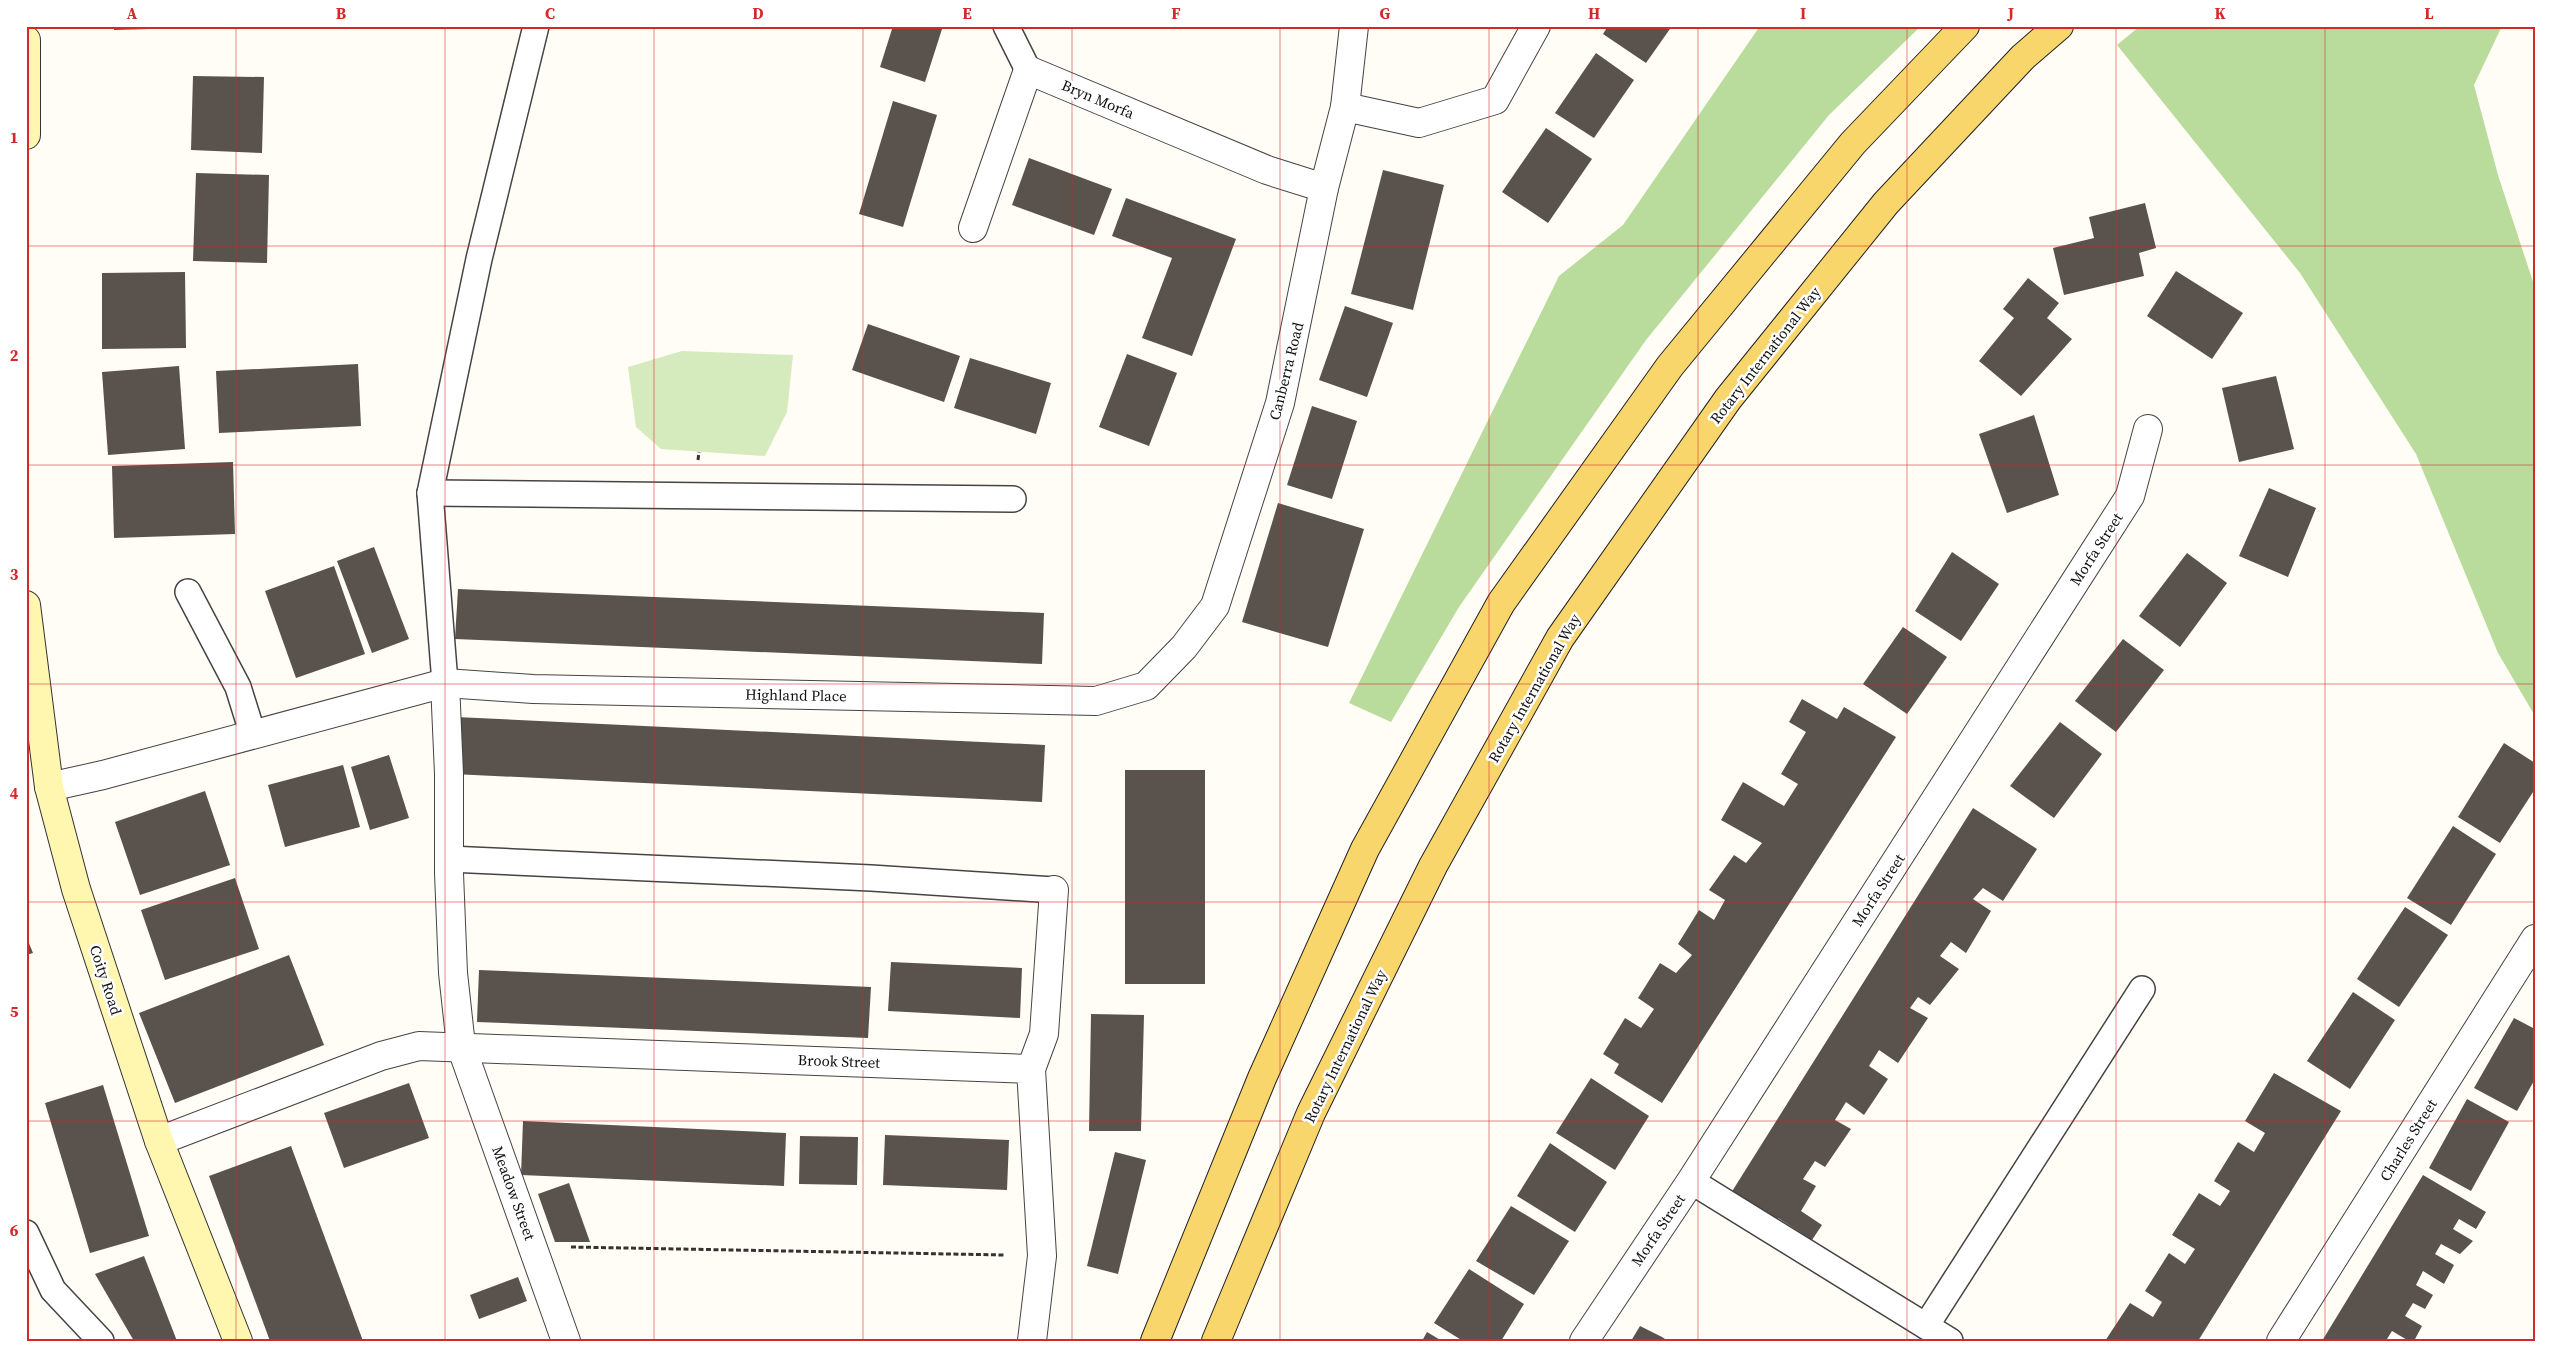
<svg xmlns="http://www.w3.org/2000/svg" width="2561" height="1367" font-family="'Source Serif 4',serif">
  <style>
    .green { fill: #d5ebbd }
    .forest { fill: #b9dc9c }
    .building { fill: #5a524d }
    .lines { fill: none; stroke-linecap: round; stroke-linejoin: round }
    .lane-casing { stroke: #444; stroke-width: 28 }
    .street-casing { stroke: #444; stroke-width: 30 }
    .secondary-casing { stroke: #333; stroke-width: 30 }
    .primary-casing { stroke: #222; stroke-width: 30 }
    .path { stroke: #333; stroke-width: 3; stroke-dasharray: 5 2.5; stroke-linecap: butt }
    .lane { stroke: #fff; stroke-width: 25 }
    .street { stroke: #fff; stroke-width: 28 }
    .secondary { stroke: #fff6b0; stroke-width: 28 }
    .primary { stroke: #f9d66b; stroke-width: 28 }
    .grid { fill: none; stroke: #d62828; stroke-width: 1; stroke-opacity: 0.55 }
    .labels { text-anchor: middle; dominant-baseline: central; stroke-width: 5; stroke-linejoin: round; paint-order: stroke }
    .street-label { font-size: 15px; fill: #111; stroke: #fff }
    .neatline { fill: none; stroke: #d62828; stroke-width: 2 }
    .grid-label { font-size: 16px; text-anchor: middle; font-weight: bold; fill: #d62828 }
  </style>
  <rect width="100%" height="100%" fill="#fffdf5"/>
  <polygon class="green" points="682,351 793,355 787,412 765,456 661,449 636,427 628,367"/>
  <g class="forest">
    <polygon points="1760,26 1921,26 1829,115 1646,340 1459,607 1391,722 1349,703 1559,276 1623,225"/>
    <polygon points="2140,26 2502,26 2474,85 2498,175 2535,288 2535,716 2498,653 2416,454 2300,273 2117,45"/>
  </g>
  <g class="building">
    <polygon points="114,26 183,26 183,28 114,30"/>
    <polygon points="893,26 943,26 925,82 880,67"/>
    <polygon points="1608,26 1672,26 1646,63 1603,34"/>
    <polygon points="1596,53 1634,80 1594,138 1555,113"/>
    <polygon points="193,76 264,77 262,153 191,150"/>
    <polygon points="893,101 937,115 903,227 859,214"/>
    <polygon points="1546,128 1592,159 1548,223 1502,192"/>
    <polygon points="1029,158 1112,189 1094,235 1012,205"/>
    <polygon points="1383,170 1444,185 1413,310 1351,294"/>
    <polygon points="196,173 269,175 267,263 193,261"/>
    <polygon points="1126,198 1236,239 1192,356 1142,338 1172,258 1112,236"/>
    <polygon points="2145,203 2156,248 2139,253 2144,276 2064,295 2053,248 2094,238 2089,217"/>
    <polygon points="2176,271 2243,313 2212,359 2147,316"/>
    <polygon points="185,272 186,348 102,349 102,273"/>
    <polygon points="2028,278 2059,303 2047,318 2072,339 2021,396 1979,361 2014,318 2003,309"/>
    <polygon points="1345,306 1393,323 1367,397 1319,380"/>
    <polygon points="868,324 960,356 944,402 852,370"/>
    <polygon points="1127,354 1177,373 1149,446 1099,427"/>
    <polygon points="970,358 1051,383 1036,434 954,408"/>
    <polygon points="358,364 361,426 219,433 216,371"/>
    <polygon points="179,366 185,449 108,455 102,372"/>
    <polygon points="2276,376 2294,449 2239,462 2222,388"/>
    <polygon points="1312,406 1357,421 1332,499 1287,485"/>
    <polygon points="2034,415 2059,495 2007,513 1979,434"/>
    <polygon points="233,462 235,534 114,538 112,466"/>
    <polygon points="2269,488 2316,508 2288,577 2239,556"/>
    <polygon points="1278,503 1364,529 1328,647 1242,622"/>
    <polygon points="374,547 409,639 372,653 337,561"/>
    <polygon points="1952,552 1999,584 1961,641 1915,611"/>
    <polygon points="2187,553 2227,583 2180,647 2139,616"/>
    <polygon points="334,566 365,654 296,678 265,591"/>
    <polygon points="458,589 1044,613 1042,664 455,639"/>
    <polygon points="1903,627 1947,657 1907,714 1863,684"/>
    <polygon points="2123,639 2164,670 2116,732 2075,701"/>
    <polygon points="1802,699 1837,719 1844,707 1896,737 1662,1103 1614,1073 1619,1064 1603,1054 1625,1018 1641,1028 1654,1009 1638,998 1660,963 1676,973 1692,955 1678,944 1699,910 1714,920 1725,900 1709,890 1734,855 1746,863 1762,843 1721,820 1743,782 1784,806 1798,784 1781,774 1806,732 1789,722"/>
    <polygon points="456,717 1045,745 1042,802 453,774"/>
    <polygon points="2060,722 2102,754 2054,818 2010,786"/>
    <polygon points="2504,743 2535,763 2535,789 2500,843 2458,817"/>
    <polygon points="389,755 409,818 370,830 351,767"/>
    <polygon points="343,765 360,827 285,847 268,785"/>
    <rect x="1125" y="770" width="80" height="214"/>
    <polygon points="205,791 230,865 140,895 115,822"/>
    <polygon points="1973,808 2037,849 2003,901 1983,888 1973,899 1991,911 1966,953 1951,942 1940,956 1959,969 1930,1005 1918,997 1910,1008 1928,1018 1898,1063 1879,1050 1869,1066 1888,1079 1864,1115 1846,1102 1835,1120 1851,1129 1825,1167 1815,1161 1803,1179 1816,1186 1801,1211 1822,1225 1812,1240 1778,1218 1770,1229 1726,1201"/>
    <polygon points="2453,826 2496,854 2451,925 2407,898"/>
    <polygon points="235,878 259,949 165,980 141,910"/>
    <polygon points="2405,907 2448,935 2399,1007 2357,979"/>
    <polygon points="26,936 33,953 26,955"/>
    <polygon points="289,955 324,1045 175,1103 139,1013"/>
    <polygon points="891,962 1022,968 1020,1018 888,1011"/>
    <polygon points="479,970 871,987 868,1038 477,1022"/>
    <polygon points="2353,992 2395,1020 2350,1089 2307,1061"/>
    <polygon points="1091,1014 1144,1015 1141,1131 1089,1131"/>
    <polygon points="2514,1018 2535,1029 2535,1079 2517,1111 2474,1088"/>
    <polygon points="2274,1073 2341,1111 2198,1341 2105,1341 2130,1303 2153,1317 2162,1302 2145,1291 2169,1253 2185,1264 2195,1249 2172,1235 2199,1193 2220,1206 2225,1199 2230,1191 2214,1181 2238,1142 2254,1152 2265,1133 2245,1121"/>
    <polygon points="1591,1078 1649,1116 1615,1170 1556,1133"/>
    <polygon points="409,1083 429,1138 344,1168 324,1113"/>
    <polygon points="103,1085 149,1236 90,1253 45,1103"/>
    <polygon points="2467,1099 2509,1122 2471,1191 2429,1168"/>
    <polygon points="523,1121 786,1133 784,1186 521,1175"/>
    <polygon points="885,1135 1009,1140 1007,1190 883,1185"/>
    <polygon points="800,1136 858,1137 857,1185 799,1184"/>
    <polygon points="1550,1143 1607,1182 1575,1232 1517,1196"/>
    <polygon points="291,1146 363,1341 270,1341 209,1176"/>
    <polygon points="1115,1152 1146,1160 1118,1274 1087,1266"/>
    <polygon points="2423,1175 2486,1212 2476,1229 2459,1219 2453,1229 2473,1241 2460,1254 2441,1244 2435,1254 2454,1265 2444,1284 2423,1271 2416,1285 2433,1295 2425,1309 2413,1303 2405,1316 2422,1326 2414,1341 2409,1341 2392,1331 2387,1339 2391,1341 2322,1341"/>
    <polygon points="569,1183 590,1242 555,1242 538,1194"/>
    <polygon points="1511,1206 1569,1241 1534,1295 1476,1261"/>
    <polygon points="144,1256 177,1341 134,1341 95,1274"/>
    <polygon points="1469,1269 1524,1304 1501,1341 1463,1341 1434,1323"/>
    <polygon points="518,1277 527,1301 479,1319 470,1295"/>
    <polygon points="1640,1326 1662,1337 1668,1341 1631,1341"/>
    <polygon points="1427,1332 1442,1341 1422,1341"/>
  </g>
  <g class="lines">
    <defs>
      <g id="lane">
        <polyline points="1006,26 1028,70"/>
        <polyline points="430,493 1013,499"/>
        <polyline points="188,592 238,687 253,735"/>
        <polyline points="445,683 430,493 479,259 536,26"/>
        <polyline points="449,859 871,878 1054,890"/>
        <polyline points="1691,1181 1950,1341"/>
        <polyline points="26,1233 53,1290 101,1341"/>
        <polyline points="1926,1326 2142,989"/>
      </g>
      <g id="street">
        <polyline points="1345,107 1419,123 1495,100 1536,26"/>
        <polyline points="973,228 1028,70 1267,170 1324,188"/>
        <polyline points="445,683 449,774 449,873 453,973 461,1046 566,1341"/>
        <polyline points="49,787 103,775 445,683 533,689 1096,701 1146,686 1184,647 1215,606 1280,403 1324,188 1345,107 1354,26"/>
        <polyline points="1031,1069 1044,1034 1054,890"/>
        <polyline points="159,1141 381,1056 419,1046 1031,1069 1042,1256 1032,1341"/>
        <polyline points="1584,1341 1691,1181 2130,496 2148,429"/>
        <polyline points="2281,1341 2535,939"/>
      </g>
      <g id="secondary">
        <polyline points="26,40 26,135"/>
        <polyline points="26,605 49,787 76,889 159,1141 238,1341"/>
      </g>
      <g id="primary">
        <polyline points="1155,1341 1262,1078 1365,849 1501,603 1670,366 1853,143 1965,26"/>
        <polyline points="1216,1341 1311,1113 1433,866 1560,638 1728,399 1886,203 2023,57 2059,26"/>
      </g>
    </defs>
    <use href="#lane" class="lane-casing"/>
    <use href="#street" class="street-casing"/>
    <use href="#secondary" class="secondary-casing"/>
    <use href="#primary" class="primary-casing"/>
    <g class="path">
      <polyline points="698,460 699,452"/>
      <polyline points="571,1247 1004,1255"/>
    </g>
    <use href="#lane" class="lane"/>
    <use href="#street" class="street"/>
    <use href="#secondary" class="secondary"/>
    <use href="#primary" class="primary"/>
  </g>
  <path class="grid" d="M236,26V1341M445,26V1341M654,26V1341M863,26V1341M1072,26V1341M1280,26V1341M1489,26V1341M1698,26V1341M1907,26V1341M2116,26V1341M2325,26V1341M26,246H2535M26,465H2535M26,684H2535M26,902H2535M26,1121H2535"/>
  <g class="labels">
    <g class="street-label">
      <text transform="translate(1098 99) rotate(23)">Bryn Morfa</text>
      <text transform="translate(1765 355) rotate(-52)">Rotary International Way</text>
      <text transform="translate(1286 371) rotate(-76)">Canberra Road</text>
      <text transform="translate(2096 549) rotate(-57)">Morfa Street</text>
      <text transform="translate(1534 688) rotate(-60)">Rotary International Way</text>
      <text transform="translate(796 695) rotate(1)">Highland Place</text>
      <text transform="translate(1878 890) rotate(-57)">Morfa Street</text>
      <text transform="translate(106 980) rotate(72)">Coity Road</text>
      <text transform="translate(1345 1046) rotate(-64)">Rotary International Way</text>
      <text transform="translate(839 1061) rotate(2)">Brook Street</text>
      <text transform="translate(2408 1140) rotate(-58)">Charles Street</text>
      <text transform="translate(514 1193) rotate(70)">Meadow Street</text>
      <text transform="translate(1658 1230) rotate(-56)">Morfa Street</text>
    </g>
  </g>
  <rect width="2561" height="1367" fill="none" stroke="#ffffff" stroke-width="55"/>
  <rect x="28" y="28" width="2506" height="1312" class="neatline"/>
  <g class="grid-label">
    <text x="132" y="19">A</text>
    <text x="341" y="19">B</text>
    <text x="550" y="19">C</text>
    <text x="758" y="19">D</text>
    <text x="967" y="19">E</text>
    <text x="1176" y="19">F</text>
    <text x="1385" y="19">G</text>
    <text x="1594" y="19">H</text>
    <text x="1803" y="19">I</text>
    <text x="2011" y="19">J</text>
    <text x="2220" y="19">K</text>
    <text x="2429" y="19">L</text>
    <text x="14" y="143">1</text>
    <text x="14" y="361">2</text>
    <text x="14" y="580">3</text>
    <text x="14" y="799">4</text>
    <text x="14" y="1017">5</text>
    <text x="14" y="1236">6</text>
  </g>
</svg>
